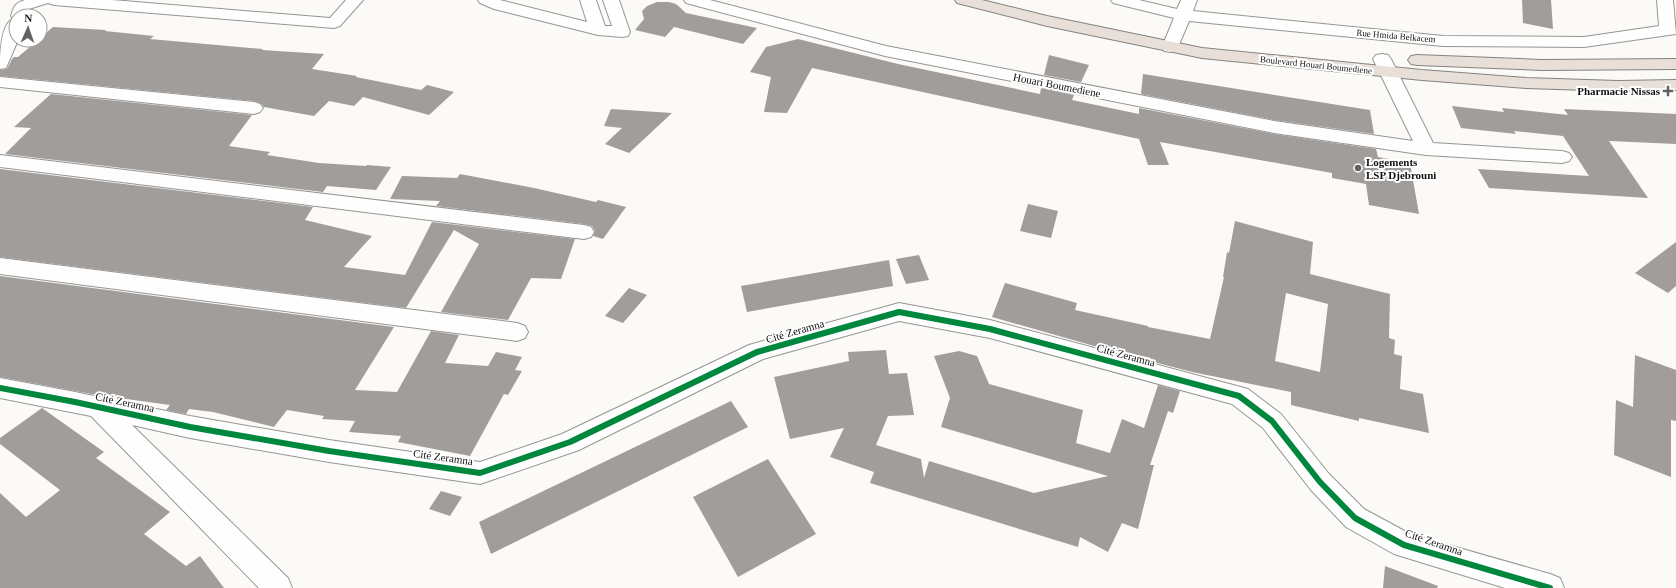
<svg xmlns="http://www.w3.org/2000/svg" width="1676" height="588" font-family="Georgia,serif">
  <style>
    .building { fill: #a09d9b; fill-rule: evenodd }
    .lines { fill: none; stroke-linecap: round; stroke-linejoin: round }
    .minor-casing { stroke: #969594; stroke-width: 2 }
    .highway-casing { stroke: #848381; stroke-width: 2 }
    .minor { fill: #fffefe; fill-rule: evenodd }
    .highway { fill: #e8dfd8; fill-rule: evenodd }
    .cycleway-casing { stroke: #fff; stroke-width: 9 }
    .cycleway { stroke: #00873e; stroke-width: 6 }
    .poi-dot { fill: #636260; stroke: #fff; stroke-width: 1.5 }
    .labels { text-anchor: middle; dominant-baseline: central; stroke-width: 4; stroke-linejoin: round; paint-order: stroke }
    .far-street-label { font-size: 9px; fill: #101010; stroke: #fff }
    .street-label { font-size: 11px; fill: #101010; stroke: #fff }
    .poi-label { font-size: 11px; font-weight: bold; fill: #101010; stroke: #fff; text-anchor: end }
  </style>
  <rect width="100%" height="100%" fill="#fcfaf6"/>
  <g class="building">
    <polygon points="1522,0 1551,0 1553,29 1523,23"/>
    <polygon points="657,2 669,2 676,4 686,13 757,28 743,44 674,27 665,37 635,30 644,19 642,11 647,6"/>
    <polygon points="53,27 106,30 105,31 154,36 150,39 263,49 262,50 324,54 312,69 357,76 356,77 421,90 427,85 454,92 429,115 363,97 354,106 329,101 314,116 264,107 260,103 254,101 0,76 0,70 7,69 12,59 14,57 18,57 38,40 40,40 40,38"/>
    <polygon points="798,39 898,64 1040,94 1041,88 1074,95 1072,100 1139,114 1139,108 1274,134 1376,149 1378,157 1410,163 1419,214 1369,205 1366,184 1332,178 1332,173 1160,142 1169,165 1148,165 1139,139 812,68 787,113 764,112 771,77 750,72 766,47"/>
    <polygon points="1049,55 1089,65 1081,82 1044,75"/>
    <polygon points="1143,74 1370,110 1374,134 1274,120 1141,94"/>
    <polygon points="51,94 252,115 229,146 270,152 267,155 319,163 366,166 367,165 391,167 376,190 327,186 323,192 5,154 31,128 14,127"/>
    <polygon points="1452,106 1504,112 1502,108 1568,115 1564,109 1676,114 1676,144 1609,141 1648,198 1489,188 1478,169 1589,176 1563,136 1514,131 1516,134 1461,128"/>
    <polygon points="611,109 672,113 629,153 605,144 622,128 604,126"/>
    <polygon points="0,169 313,207 305,220 372,236 344,267 405,275 432,222 575,239 561,279 531,278 508,320 441,312 479,244 454,230 406,308 0,257"/>
    <polygon points="460,174 534,188 596,202 598,200 626,207 603,239 593,236 595,231 592,226 584,224 436,206 440,201 390,199 402,176 457,178"/>
    <polygon points="1028,204 1058,211 1051,238 1020,231"/>
    <path d="M1235,221L1313,242L1310,274L1390,294L1389,338L1395,340L1394,354L1402,356L1400,389L1423,394L1429,433L1359,418V421L1291,405V392L1192,372L1150,361L1151,358L1094,346L992,317L1005,283L1077,303L1075,310L1148,326V327L1210,339L1224,277H1223L1227,252L1229,253ZM1286,293L1328,304L1320,372L1275,361Z"/>
    <polygon points="1676,242 1676,286 1668,293 1635,273"/>
    <polygon points="919,255 929,280 906,284 896,259"/>
    <polygon points="889,260 893,286 747,312 741,286"/>
    <polygon points="0,276 394,327 355,390 397,392 431,331 459,335 445,363 488,366 496,352 522,357 515,370 522,371 508,395 504,394 470,456 398,442 401,436 349,432 355,421 322,419 324,416 287,410 274,427 213,412 189,409 186,414 166,410 170,405 97,395 0,377"/>
    <polygon points="629,288 647,295 623,323 605,316"/>
    <polygon points="886,350 889,374 907,373 914,415 888,416 876,445 921,459 924,478 929,461 1034,493 1108,476 941,427 950,398 934,356 959,351 977,356 989,384 1083,410 1076,443 1110,453 1122,419 1144,428 1158,385 1180,391 1173,413 1168,411 1150,465 1154,465 1138,529 1122,523 1108,552 1080,537 1078,547 870,483 874,472 830,457 844,428 790,439 774,377 849,361 848,352"/>
    <polygon points="1635,355 1676,370 1676,421 1671,420 1671,477 1614,455 1616,400 1633,407"/>
    <polygon points="731,401 748,427 491,554 479,522"/>
    <polygon points="42,408 104,452 96,458 170,512 144,534 186,566 200,556 224,588 0,588 0,493 26,517 60,490 0,444 0,438"/>
    <polygon points="768,459 816,534 738,577 693,497"/>
    <polygon points="441,491 462,497 450,516 429,509"/>
    <polygon points="1385,566 1438,586 1437,588 1383,588"/>
  </g>
  <g class="lines">
    <defs>
      <g id="minor">
        <path d="M25,0H112L330,18L346,0H363L340,26L334,28L54,5L48,3L29,9L27,16H16V40H18L6,68L0,69C0,57 0,24 13,19L11,16C14,6 15,3 25,0Z"/>
        <polygon points="478,0 500,0 587,22 580,0 596,0 605,26 612,26 603,0 619,0 630,32 628,36 622,37 598,35 494,9 480,3"/>
        <polygon points="684,0 710,0 886,46 1274,121 1413,141 1373,59 1376,55 1382,54 1388,55 1391,59 1433,143 1562,151 1569,153 1572,157 1569,161 1562,163 1426,155 1274,133 885,56 686,3"/>
        <polygon points="1111,0 1139,0 1177,9 1181,0 1197,0 1193,11 1443,36 1584,37 1659,26 1657,0 1673,0 1676,34 1584,47 1443,46 1189,21 1178,47 1176,51 1170,52 1164,51 1162,47 1174,18 1113,3"/>
        <polygon points="0,77 254,102 260,104 263,108 260,112 254,114 0,87"/>
        <polygon points="0,155 584,225 591,227 594,232 591,237 584,239 0,167"/>
        <polygon points="0,258 517,323 525,326 528,332 525,338 517,341 0,274"/>
        <polygon points="899,303 990,320 1248,389 1281,414 1329,474 1364,509 1410,534 1550,574 1560,578 1564,588 1505,588 1394,554 1346,527 1311,490 1263,428 1232,404 990,338 899,321 763,359 579,450 480,484 329,462 190,438 132,425 288,578 292,588 259,588 91,416 0,398 0,378 75,392 190,416 329,440 480,462 562,434 749,345"/>
      </g>
      <g id="highway">
        <polygon points="955,0 982,0 1047,16 1202,48 1422,70 1526,78 1618,81 1676,80 1676,90 1618,91 1526,88 1422,80 1202,58 1047,26 957,3"/>
        <polygon points="1417,55 1542,60 1676,59 1676,69 1542,70 1417,65 1411,64 1408,60 1411,56"/>
      </g>
    </defs>
    <use href="#minor" class="minor-casing"/>
    <use href="#highway" class="highway-casing"/>
    <use href="#minor" class="minor"/>
    <use href="#highway" class="highway"/>
    <defs>
      <polyline id="cycleway" points="0,388 75,402 190,427 329,451 480,473 570,442 757,352 899,312 990,329 1239,396 1272,421 1320,482 1355,518 1404,545 1550,588"/>
    </defs>
    <use href="#cycleway" class="cycleway-casing"/>
    <use href="#cycleway" class="cycleway"/>
  </g>
  <g class="poi-dot">
    <path d="M1666 85h4v4h4v4h-4v4h-4v-4h-4v-4h4z"/>
    <circle cx="1358" cy="168" r="4"/>
  </g>
  <g class="labels">
    <g class="far-street-label">
      <text transform="translate(1396 36) rotate(5)">Rue Hmida Belkacem</text>
      <text transform="translate(1316 65) rotate(6)">Boulevard Houari Boumediene</text>
    </g>
    <g class="street-label">
      <text transform="translate(1057 85) rotate(11)">Houari Boumediene</text>
      <text transform="translate(795 331) rotate(-16)">Cité Zeramna</text>
      <text transform="translate(1126 355) rotate(15)">Cité Zeramna</text>
      <text transform="translate(125 402) rotate(12)">Cité Zeramna</text>
      <text transform="translate(443 457) rotate(8)">Cité Zeramna</text>
      <text transform="translate(1434 542) rotate(19)">Cité Zeramna</text>
    </g>
    <g class="poi-label">
      <text x="1660" y="91">Pharmacie Nissas</text>
      <text x="1366" y="162" text-anchor="start">Logements<tspan x="1366" dy="13">LSP Djebrouni</tspan></text>
    </g>
  </g>
  <g transform="translate(28 28) rotate(2)"><circle r="19" fill="#ffffff" stroke="#9f9f9f"/>
  <path d="M0-3L7 15L0 10L-7 15Z" fill="#636260"/>
  <text y="-6" font-size="11" font-weight="bold" text-anchor="middle" fill="#101010">N</text>
  </g>
</svg>
